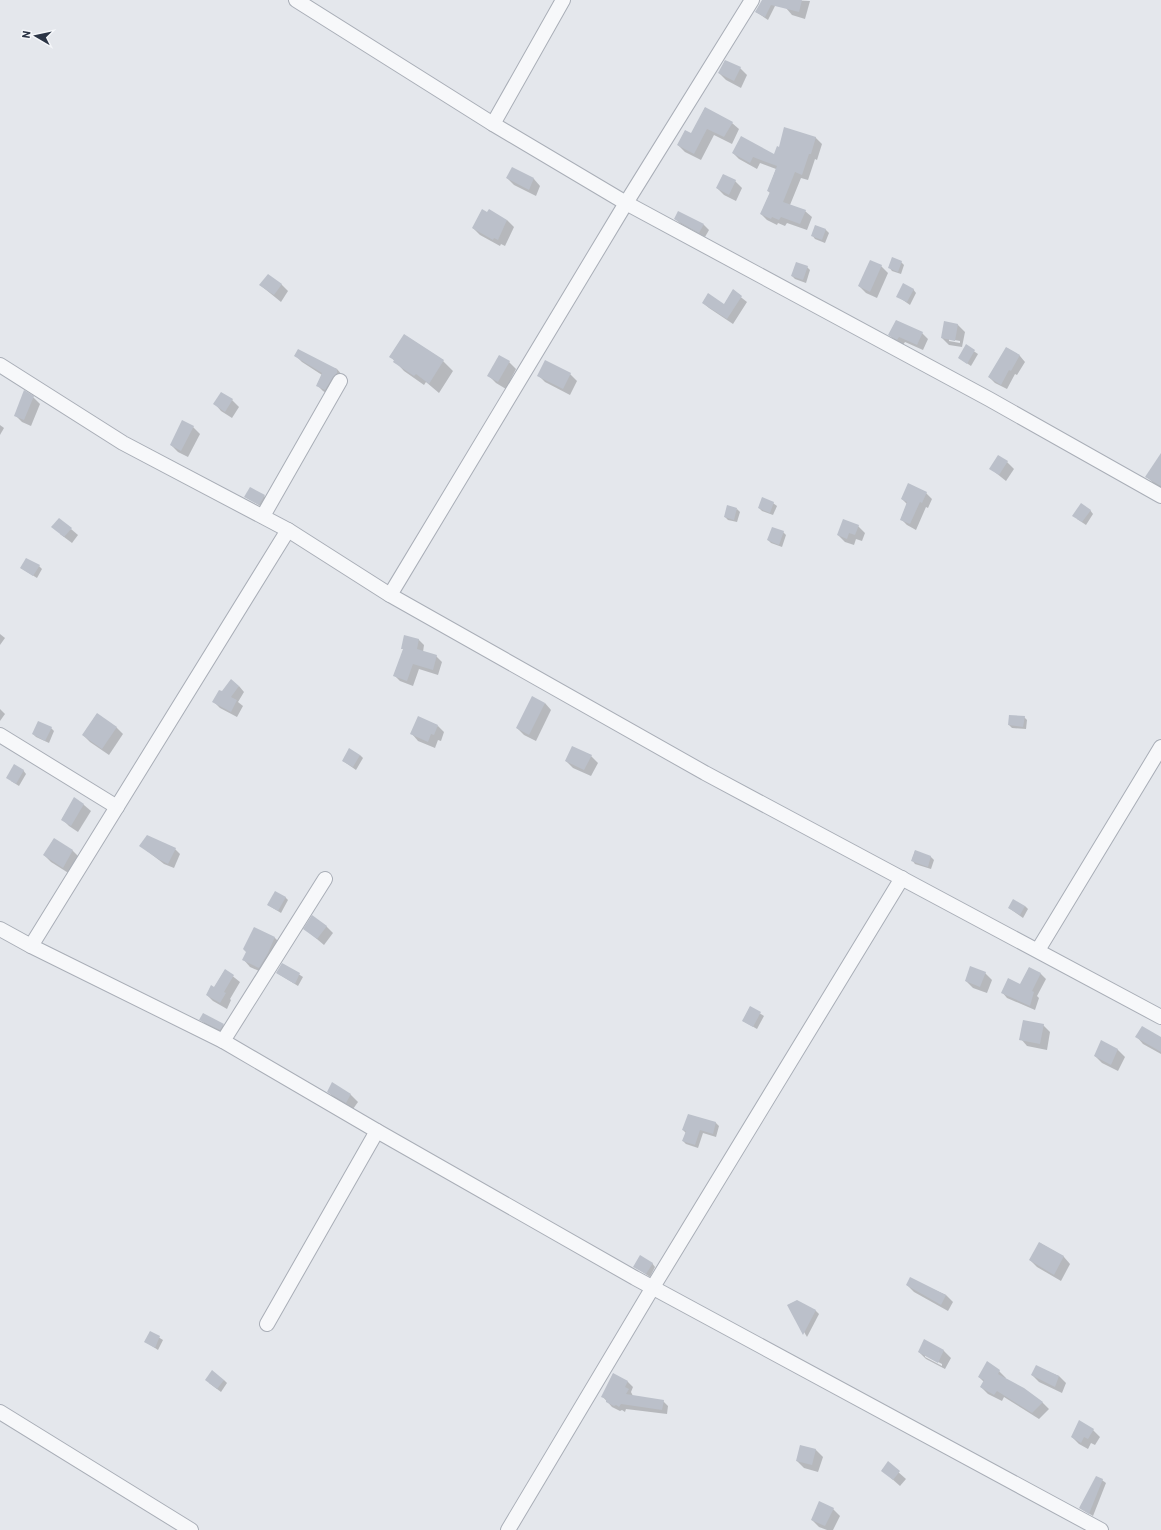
<svg xmlns="http://www.w3.org/2000/svg" width="1161" height="1530" font-family="Barlow,sans-serif">
  <style>
    .shadow { fill: #0003; fill-rule: evenodd }
    .building { fill: #bbc0ca }
    .lines { fill: none; stroke-linecap: round; stroke-linejoin: round }
    .street-casing { stroke: #a9aeb7; stroke-width: 16 }
    .street { stroke: #f7f8fa; stroke-width: 14 }
  </style>
  <rect width="100%" height="100%" fill="#e4e7ec"/>
  <g class="shadow">
    <polygon points="763,0 772,0 776,4 768,20 756,12"/>
    <polygon points="788,0 810,1 805,19 792,15 786,8"/>
    <polygon points="725,61 740,68 747,75 741,88 726,80 719,73"/>
    <polygon points="705,108 732,123 739,129 732,144 714,135 701,160 685,152 678,145 692,134"/>
    <polygon points="815,137 822,144 817,160 815,159 808,180 801,178 790,205 805,211 812,217 807,230 787,223 785,226 778,223 777,225 767,220 761,214 770,193 768,191 776,169 760,163 757,169 739,159 733,153 774,155"/>
    <polygon points="723,175 735,181 742,188 736,201 724,195 717,188"/>
    <polygon points="507,178 534,179 540,186 536,196 514,185"/>
    <polygon points="675,219 704,225 709,230 705,237 681,224"/>
    <polygon points="507,220 514,227 505,246 501,244 500,246 480,235 473,228"/>
    <polygon points="816,226 826,230 829,233 825,243 815,239 812,235"/>
    <polygon points="901,262 904,265 901,274 892,271 889,267"/>
    <polygon points="881,266 888,273 877,298 866,293 859,286"/>
    <polygon points="807,267 810,270 806,283 795,279 792,276"/>
    <polygon points="281,284 288,291 281,302 260,285"/>
    <polygon points="913,289 916,293 910,305 897,296"/>
    <polygon points="733,291 747,302 733,324 709,308 703,303 724,305"/>
    <path d="M945,322L958,325L965,332L962,347L949,345L942,338ZM949,339L960,341V343L949,341Z"/>
    <polygon points="922,333 928,339 923,350 905,342 903,345 895,340 889,335"/>
    <polygon points="966,346 978,354 971,366 959,358"/>
    <polygon points="1007,348 1020,356 1025,362 1017,375 1015,374 1007,389 995,383 989,377"/>
    <polygon points="296,356 337,369 343,376 331,396 323,391 317,385 322,375 302,362"/>
    <polygon points="390,356 443,361 453,371 439,393 426,382 424,385 404,371"/>
    <polygon points="499,356 509,362 516,369 506,389 496,383 489,376"/>
    <polygon points="570,374 577,381 570,395 545,382 538,375"/>
    <polygon points="33,397 40,404 31,426 22,422 15,415"/>
    <polygon points="232,400 239,407 232,418 221,411 215,404"/>
    <polygon points="0,425 4,428 0,435"/>
    <polygon points="193,427 200,434 188,457 178,452 171,445"/>
    <polygon points="1161,455 1161,490 1147,477"/>
    <polygon points="1007,462 1014,469 1006,481 991,469"/>
    <polygon points="926,493 932,499 928,508 926,507 916,530 907,525 901,519 907,504 902,499"/>
    <polygon points="264,496 267,499 262,507 246,497"/>
    <polygon points="773,503 777,506 773,515 762,511 759,508"/>
    <polygon points="737,509 740,512 737,522 728,520 725,517"/>
    <polygon points="1090,510 1093,514 1086,525 1077,519"/>
    <polygon points="858,526 865,533 862,541 856,539 854,545 845,542 838,535"/>
    <polygon points="71,529 78,535 72,543 60,534"/>
    <polygon points="783,532 786,535 782,547 771,543 768,540"/>
    <polygon points="39,566 42,569 37,578 21,568"/>
    <polygon points="0,634 5,638 0,645"/>
    <polygon points="418,639 424,645 423,652 436,656 442,662 438,675 419,669 413,686 400,681 394,675 404,650 402,648"/>
    <polygon points="239,686 244,692 238,702 243,706 237,717 220,708 214,702 222,693"/>
    <polygon points="545,703 551,710 536,741 524,735 517,728"/>
    <polygon points="0,709 5,714 0,721"/>
    <polygon points="97,714 117,728 123,734 109,755 90,742 83,735"/>
    <polygon points="1024,717 1027,720 1026,729 1012,728 1009,725"/>
    <polygon points="438,726 444,732 441,741 438,740 435,748 418,741 412,734"/>
    <polygon points="51,728 54,731 49,743 36,737 33,734"/>
    <polygon points="360,755 363,758 356,770 343,761"/>
    <polygon points="591,756 598,763 591,776 573,768 566,761"/>
    <polygon points="23,770 26,774 19,786 11,781"/>
    <polygon points="74,799 84,805 91,811 78,832 69,826 62,819"/>
    <polygon points="54,839 73,851 80,858 70,874 51,862 44,855"/>
    <polygon points="141,846 175,849 180,854 174,868 164,864"/>
    <polygon points="915,851 931,857 934,860 931,869 915,864 912,860"/>
    <polygon points="285,897 288,900 281,913 268,905"/>
    <polygon points="1025,906 1028,909 1023,918 1009,908"/>
    <polygon points="326,926 333,933 324,945 305,929"/>
    <polygon points="254,928 275,938 282,945 266,974 250,967 244,960"/>
    <polygon points="283,964 303,977 298,986 277,973"/>
    <polygon points="1029,968 1041,974 1046,979 1037,996 1039,998 1035,1010 1007,998 1002,992 1021,985"/>
    <polygon points="225,970 240,982 230,999 231,1000 227,1009 213,1001 207,995 214,988"/>
    <polygon points="985,973 992,980 987,993 973,988 966,981"/>
    <polygon points="750,1007 764,1016 757,1029 743,1021"/>
    <polygon points="201,1020 223,1025 230,1032 227,1036 207,1026"/>
    <polygon points="1043,1025 1050,1032 1047,1050 1027,1046 1021,1039"/>
    <polygon points="1137,1037 1161,1039 1161,1054 1143,1044"/>
    <polygon points="1102,1042 1118,1050 1125,1057 1118,1071 1102,1063 1095,1056"/>
    <polygon points="333,1084 351,1095 358,1102 353,1109 335,1098 328,1092"/>
    <polygon points="689,1115 716,1123 719,1126 716,1137 703,1133 698,1148 686,1144 683,1141 686,1133 683,1130"/>
    <polygon points="1040,1243 1064,1257 1070,1264 1061,1281 1037,1267 1030,1260"/>
    <polygon points="652,1263 655,1267 650,1277 635,1267"/>
    <polygon points="910,1279 946,1295 953,1302 948,1311 914,1292 907,1285"/>
    <polygon points="797,1301 816,1311 819,1314 807,1337 789,1306"/>
    <polygon points="150,1332 163,1340 158,1350 146,1342"/>
    <path d="M925,1341L944,1351L951,1358L945,1369L926,1359L919,1352ZM925,1355L942,1364V1366L925,1357Z"/>
    <polygon points="1036,1367 1059,1376 1066,1383 1062,1393 1039,1382 1032,1375"/>
    <polygon points="999,1371 1006,1378 1005,1379 1042,1402 1049,1409 1039,1419 1004,1397 1002,1401 988,1394 981,1387 984,1382 979,1377"/>
    <polygon points="613,1374 628,1382 633,1387 631,1392 633,1396 663,1401 668,1406 667,1414 626,1409 625,1412 622,1410 620,1411 612,1407 603,1397"/>
    <polygon points="224,1380 227,1383 221,1392 209,1383"/>
    <polygon points="1080,1422 1093,1430 1100,1437 1095,1445 1091,1443 1088,1449 1079,1444 1072,1437"/>
    <polygon points="801,1446 816,1450 823,1457 818,1472 804,1468 797,1461"/>
    <polygon points="888,1463 906,1479 900,1486 882,1470"/>
    <polygon points="1102,1480 1106,1483 1093,1516 1080,1508"/>
    <polygon points="819,1503 833,1509 840,1516 833,1530 827,1530 819,1527 812,1520"/>
  </g>
  <g class="building">
    <polygon points="762,0 802,0 799,12 771,5 765,17 755,12"/>
    <polygon points="725,60 741,67 734,81 718,73"/>
    <polygon points="705,107 733,122 724,137 707,129 694,154 677,145 685,130 691,133"/>
    <polygon points="784,127 816,137 811,154 809,154 802,175 795,172 783,202 806,210 800,224 781,217 779,220 772,217 771,219 760,214 770,192 767,191 777,166 753,157 750,163 732,153 741,136 774,154 777,146 779,147"/>
    <polygon points="512,167 534,178 529,190 506,178"/>
    <polygon points="723,174 736,180 729,195 716,188"/>
    <polygon points="482,209 487,212 489,209 507,220 498,240 494,238 493,240 472,228"/>
    <polygon points="678,211 704,224 699,233 674,219"/>
    <polygon points="815,225 826,229 822,240 811,236"/>
    <polygon points="892,257 902,261 898,272 888,268"/>
    <polygon points="870,260 882,265 870,292 858,286"/>
    <polygon points="796,262 808,266 803,280 791,276"/>
    <polygon points="268,274 282,284 274,295 259,285"/>
    <polygon points="903,283 914,289 907,302 896,297"/>
    <polygon points="733,289 742,296 727,319 702,303 708,293 724,304"/>
    <polygon points="896,320 923,332 917,345 899,337 897,340 888,335"/>
    <polygon points="944,321 958,324 955,341 941,338"/>
    <polygon points="404,334 444,360 429,384 416,374 414,376 393,362 394,360 389,357"/>
    <polygon points="966,344 975,350 967,364 958,358"/>
    <polygon points="1006,347 1020,355 1011,371 1009,370 1001,385 988,377"/>
    <polygon points="298,349 337,369 337,373 333,377 325,390 316,386 322,373 294,356"/>
    <polygon points="499,355 510,361 498,382 487,376"/>
    <polygon points="545,360 571,373 563,389 537,376"/>
    <polygon points="24,390 34,396 24,420 14,416"/>
    <polygon points="221,392 233,399 225,412 213,404"/>
    <polygon points="182,420 194,426 181,451 170,445"/>
    <polygon points="1161,453 1161,486 1145,477"/>
    <polygon points="998,455 1008,461 999,475 989,469"/>
    <polygon points="908,483 927,492 922,503 920,502 910,524 900,520 907,502 901,499"/>
    <polygon points="250,487 265,495 259,505 244,497"/>
    <polygon points="762,497 774,502 770,513 758,508"/>
    <polygon points="1081,503 1091,510 1082,522 1072,516"/>
    <polygon points="727,505 737,508 734,520 724,517"/>
    <polygon points="59,518 72,528 64,537 51,527"/>
    <polygon points="843,519 859,525 855,535 849,533 847,539 837,535"/>
    <polygon points="772,527 784,531 779,545 767,540"/>
    <polygon points="26,558 40,565 33,576 20,568"/>
    <polygon points="404,635 419,639 417,649 437,655 433,670 413,664 407,681 393,676 403,649 401,649"/>
    <polygon points="231,679 239,686 231,697 237,700 231,712 212,702 219,690 222,691"/>
    <polygon points="532,696 545,703 529,735 516,728"/>
    <polygon points="97,713 117,727 102,749 82,735"/>
    <polygon points="1009,715 1025,716 1023,727 1008,725"/>
    <polygon points="418,716 438,725 434,735 431,734 428,742 410,734"/>
    <polygon points="38,721 52,727 45,741 32,734"/>
    <polygon points="572,746 592,755 584,770 565,761"/>
    <polygon points="349,748 360,755 353,767 342,761"/>
    <polygon points="14,764 24,770 16,784 6,778"/>
    <polygon points="74,797 84,804 71,826 61,820"/>
    <polygon points="147,835 176,848 168,864 158,859 139,846"/>
    <polygon points="54,838 73,850 63,868 43,855"/>
    <polygon points="915,850 931,856 928,867 911,861"/>
    <polygon points="275,891 286,897 278,911 267,905"/>
    <polygon points="1013,899 1025,906 1020,915 1008,908"/>
    <polygon points="312,915 327,926 317,939 303,929"/>
    <polygon points="254,927 275,937 268,953 259,968 242,960 246,952 243,949"/>
    <polygon points="282,963 300,973 295,984 276,973"/>
    <polygon points="970,966 986,972 980,987 965,981"/>
    <polygon points="1029,967 1041,973 1032,991 1034,992 1030,1006 1001,993 1008,978 1020,984"/>
    <polygon points="225,969 234,975 224,992 226,993 220,1003 206,995 211,985 214,987"/>
    <polygon points="750,1006 761,1012 753,1027 742,1021"/>
    <polygon points="203,1013 224,1024 220,1030 199,1020"/>
    <polygon points="1023,1020 1044,1024 1040,1044 1019,1040"/>
    <polygon points="1142,1026 1161,1037 1161,1052 1135,1037"/>
    <polygon points="1101,1040 1118,1049 1111,1065 1094,1056"/>
    <polygon points="332,1082 351,1094 346,1103 327,1092"/>
    <polygon points="688,1114 716,1122 713,1134 700,1130 695,1145 682,1141 686,1131 682,1130"/>
    <polygon points="1039,1242 1064,1256 1054,1275 1029,1260"/>
    <polygon points="640,1255 653,1263 646,1274 633,1267"/>
    <polygon points="910,1277 946,1295 941,1305 906,1285"/>
    <polygon points="797,1300 816,1310 803,1335 787,1305"/>
    <polygon points="150,1331 160,1336 155,1348 144,1342"/>
    <polygon points="924,1339 944,1350 938,1363 918,1352"/>
    <polygon points="987,1361 1000,1370 998,1374 1024,1388 1043,1402 1032,1413 997,1391 994,1395 980,1387 984,1380 978,1377"/>
    <polygon points="1036,1365 1059,1376 1055,1387 1031,1375"/>
    <polygon points="212,1370 224,1380 217,1389 205,1380"/>
    <polygon points="613,1373 628,1381 625,1387 629,1389 626,1394 664,1400 662,1410 621,1404 619,1407 616,1405 614,1406 606,1402 606,1399 601,1397"/>
    <polygon points="1079,1420 1094,1429 1088,1439 1084,1437 1081,1443 1071,1437"/>
    <polygon points="800,1445 816,1449 812,1465 796,1461"/>
    <polygon points="888,1461 900,1471 893,1480 881,1471"/>
    <polygon points="1096,1476 1103,1479 1089,1514 1079,1508"/>
    <polygon points="819,1501 834,1508 825,1526 811,1520"/>
  </g>
  <g class="lines">
    <defs>
      <g id="street">
        <polyline points="296,0 493,124 626,203 989,399 1161,496"/>
        <polyline points="493,124 563,0"/>
        <polyline points="0,365 123,443 288,530 390,595 705,773 1161,1017"/>
        <polyline points="263,516 340,381"/>
        <polyline points="390,595 626,203 752,0"/>
        <polyline points="0,735 117,807"/>
        <polyline points="0,929 31,946 223,1041 377,1131 635,1278 1101,1530"/>
        <polyline points="31,946 288,530"/>
        <polyline points="1038,950 1161,747"/>
        <polyline points="223,1041 325,879"/>
        <polyline points="267,1324 377,1131"/>
        <polyline points="0,1412 191,1530"/>
        <polyline points="508,1530 653,1287 902,878"/>
      </g>
    </defs>
    <use href="#street" class="street-casing"/>
    <use href="#street" class="street"/>
  </g>
  <g transform="translate(36 36) rotate(279)" stroke="#f4f6f9" stroke-width="3" paint-order="stroke">
  <path d="M0-3L7 15L0 10L-7 15Z" fill="#2b3445"/>
  <text y="-6" font-size="11" font-weight="bold" text-anchor="middle" fill="#2b3445">N</text>
  </g>
</svg>
